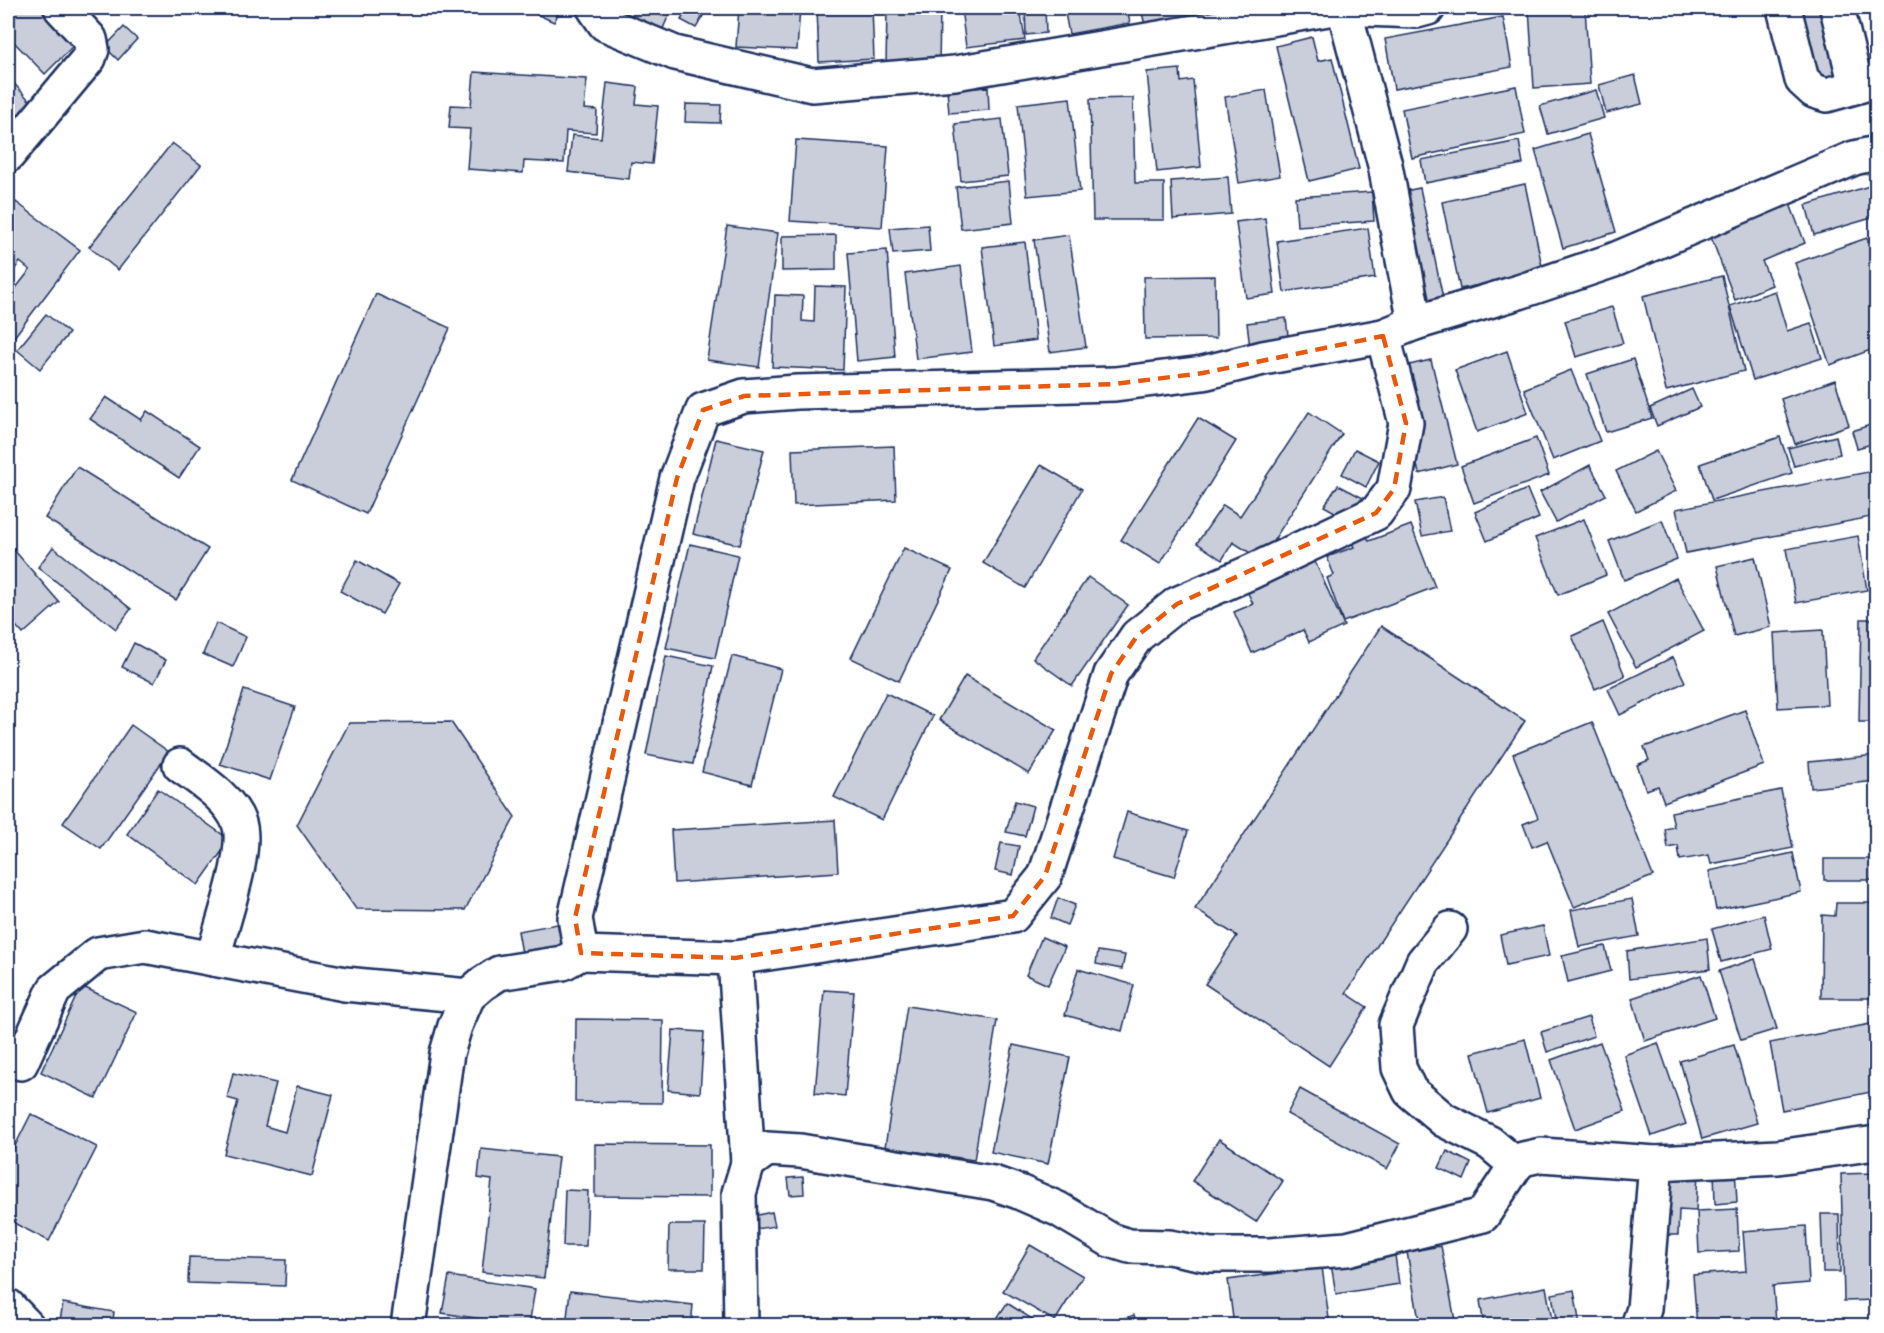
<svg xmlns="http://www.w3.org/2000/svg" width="1884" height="1333" font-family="Pangolin,sans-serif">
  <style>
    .building { fill: #caceda; stroke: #1b2f5e; stroke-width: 1.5 }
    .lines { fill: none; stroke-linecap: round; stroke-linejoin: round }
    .minor-casing { stroke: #1b2f5e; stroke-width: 38 }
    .minor { stroke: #fff; stroke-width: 33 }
    .marked { fill: none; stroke: #e8590c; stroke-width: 4.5; stroke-dasharray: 12 8; stroke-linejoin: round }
  </style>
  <rect width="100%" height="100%" fill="#fff"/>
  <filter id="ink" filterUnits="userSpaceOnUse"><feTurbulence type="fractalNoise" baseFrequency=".0167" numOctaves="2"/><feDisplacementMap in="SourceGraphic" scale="12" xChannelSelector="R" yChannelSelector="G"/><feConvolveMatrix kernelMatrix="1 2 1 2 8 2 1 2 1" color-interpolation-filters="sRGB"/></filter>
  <g filter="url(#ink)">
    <g class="building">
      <polygon points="8,8 50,8 80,39 45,74 8,36"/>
      <polygon points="523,8 561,8 554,22"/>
      <polygon points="604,8 672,8 661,33"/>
      <polygon points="688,8 692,8 704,14 696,28 681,20"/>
      <polygon points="739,8 800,8 797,50 736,47"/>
      <polygon points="817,8 872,8 874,59 819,62"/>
      <polygon points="887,8 940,8 939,68 886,67"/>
      <polygon points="961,8 1020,8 1025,40 966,47"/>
      <polygon points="1025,8 1045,8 1046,33 1026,35"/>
      <polygon points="1064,8 1127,8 1130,23 1069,34"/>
      <polygon points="1141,8 1204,8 1207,22 1147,34"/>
      <polygon points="1529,8 1585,8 1590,84 1534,88"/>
      <polygon points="1790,8 1824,8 1842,72 1810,81"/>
      <polygon points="1503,17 1512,67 1394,89 1385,39"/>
      <polygon points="124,27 137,39 118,60 105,47"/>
      <polygon points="1312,37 1318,61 1332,58 1359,169 1309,181 1276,46"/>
      <polygon points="1180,69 1181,82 1193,80 1201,167 1157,172 1147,72"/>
      <polygon points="474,72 587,79 584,109 597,110 596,133 566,131 564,163 524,161 523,173 467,169 470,129 449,128 451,105 471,106"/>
      <polygon points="1635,75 1642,104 1606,113 1599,85"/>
      <polygon points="8,77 31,102 8,126"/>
      <polygon points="607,83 638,87 636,104 658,106 652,164 631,162 629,179 568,172 572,135 601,138"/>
      <polygon points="1516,86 1525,134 1412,158 1402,109"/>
      <polygon points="988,87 989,110 949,113 947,90"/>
      <polygon points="1266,90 1280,176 1239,183 1225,97"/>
      <polygon points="1596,90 1604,118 1548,134 1540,106"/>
      <polygon points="1070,98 1080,191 1027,196 1018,104"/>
      <polygon points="1133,98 1135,183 1164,183 1164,220 1093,220 1090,99"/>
      <polygon points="686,104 721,105 720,123 685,122"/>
      <polygon points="1002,119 1008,176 961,181 955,124"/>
      <polygon points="1588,134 1616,232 1563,248 1535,150"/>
      <polygon points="796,140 888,146 882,227 790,221"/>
      <polygon points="1519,141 1523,164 1425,183 1421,160"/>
      <polygon points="172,143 201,165 118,270 89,247"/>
      <polygon points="1228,177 1231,214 1173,219 1171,181"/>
      <polygon points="1009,181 1013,223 961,229 956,187"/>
      <polygon points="1525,184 1543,271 1460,289 1442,202"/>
      <polygon points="1876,184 1876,220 1875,217 1814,235 1806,205"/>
      <polygon points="1420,188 1444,303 1418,309 1395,193"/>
      <polygon points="1372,192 1374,221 1297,226 1295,197"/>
      <polygon points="16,202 80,250 11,341 8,338 8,298 30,270 20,262 8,278 8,214"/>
      <polygon points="1790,204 1805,243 1762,261 1772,285 1735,300 1711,237"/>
      <polygon points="1265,218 1275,294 1246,298 1236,222"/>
      <polygon points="928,225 930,251 893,254 890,228"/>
      <polygon points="727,226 778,233 759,367 707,360"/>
      <polygon points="1368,228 1375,278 1284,292 1277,241"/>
      <polygon points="836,235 836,270 782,271 782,236"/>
      <polygon points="1069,235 1086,347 1050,352 1034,240"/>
      <polygon points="1867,238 1876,266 1876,348 1830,365 1795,263"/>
      <polygon points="1025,242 1036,340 994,346 982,247"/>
      <polygon points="887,250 895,357 857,361 848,253"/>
      <polygon points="961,266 972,352 916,359 905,274"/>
      <polygon points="1215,276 1216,338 1145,339 1144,277"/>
      <polygon points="1722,276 1744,371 1666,391 1643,296"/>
      <polygon points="815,286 846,287 843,370 772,367 775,295 803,296 802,321 814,322"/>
      <polygon points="1775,291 1787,331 1811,323 1822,358 1753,380 1730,306"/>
      <polygon points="376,294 450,328 366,514 292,480"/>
      <polygon points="1612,307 1623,343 1576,357 1565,321"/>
      <polygon points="46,314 69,333 40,369 17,350"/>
      <polygon points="1286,318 1289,344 1250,348 1247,323"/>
      <polygon points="1507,351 1528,413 1477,432 1455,370"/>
      <polygon points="1633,359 1652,418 1606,432 1587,374"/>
      <polygon points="1431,360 1457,464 1419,474 1414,451 1419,450 1408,404 1418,401 1409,365"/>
      <polygon points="1571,370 1600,441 1553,460 1524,389"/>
      <polygon points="1835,380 1849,425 1795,444 1781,399"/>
      <polygon points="1692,389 1700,407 1657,426 1650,408"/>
      <polygon points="106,397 141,420 147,411 200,446 179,478 90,419"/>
      <polygon points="1309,412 1342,434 1261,560 1233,542 1222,560 1197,543 1223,505 1240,516"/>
      <polygon points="1198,418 1236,441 1160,564 1121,540"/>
      <polygon points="1876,423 1876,443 1857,448 1852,431"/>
      <polygon points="1836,436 1840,454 1794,466 1788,448"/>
      <polygon points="1780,437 1792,473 1712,500 1700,464"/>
      <polygon points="1536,438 1549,475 1474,503 1461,466"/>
      <polygon points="716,439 764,450 740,545 693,534"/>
      <polygon points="894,446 896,500 794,505 792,450"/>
      <polygon points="1355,449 1379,461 1366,487 1342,474"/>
      <polygon points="1656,451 1676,491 1636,511 1616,471"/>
      <polygon points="1041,465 1082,489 1025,588 983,563"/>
      <polygon points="1590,465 1606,495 1556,522 1540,492"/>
      <polygon points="77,467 208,549 176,600 45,518"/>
      <polygon points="1873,471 1876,484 1876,516 1686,553 1676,509"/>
      <polygon points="1338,485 1363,498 1349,520 1324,506"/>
      <polygon points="1527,489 1539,518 1487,541 1475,512"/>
      <polygon points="1443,497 1450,531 1422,536 1415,502"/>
      <polygon points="1584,519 1606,575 1558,595 1535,538"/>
      <polygon points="1662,520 1677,559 1624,580 1609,541"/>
      <polygon points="1411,525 1435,587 1343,622 1327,578 1334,575 1327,557 1354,547 1351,540 1366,534 1369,541"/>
      <polygon points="1858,536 1867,590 1796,603 1786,549"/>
      <polygon points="8,543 59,602 23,634 8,617"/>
      <polygon points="690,544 738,555 715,658 666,648"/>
      <polygon points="53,547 131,609 116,629 38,567"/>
      <polygon points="904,548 952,570 899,681 851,658"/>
      <polygon points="1312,555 1344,626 1309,642 1303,630 1252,653 1234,612 1253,604 1247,591 1299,568 1296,563"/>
      <polygon points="1755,557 1771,627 1734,636 1717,566"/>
      <polygon points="357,560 399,584 382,614 340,591"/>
      <polygon points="1088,577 1128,605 1072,686 1033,658"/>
      <polygon points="1676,578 1704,631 1636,667 1608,614"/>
      <polygon points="1861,619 1876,619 1876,722 1859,722"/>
      <polygon points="1603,622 1625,676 1595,689 1572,636"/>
      <polygon points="216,623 246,637 233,667 203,654"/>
      <polygon points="1381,626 1525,721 1346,993 1367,1007 1329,1066 1205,984 1237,936 1195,909"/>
      <polygon points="1823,630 1827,705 1778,708 1774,633"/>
      <polygon points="134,643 166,660 154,683 122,667"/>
      <polygon points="666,656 713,666 693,764 646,755"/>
      <polygon points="732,656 781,669 752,785 702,772"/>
      <polygon points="1673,657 1685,682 1620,715 1608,689"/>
      <polygon points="965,676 1056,730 1029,774 939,720"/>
      <polygon points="244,690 295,707 270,780 220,764"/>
      <polygon points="886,693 933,716 882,820 834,797"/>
      <polygon points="1745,710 1764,765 1664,802 1658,786 1646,790 1637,765 1649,760 1644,747"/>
      <polygon points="451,722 515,817 465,910 356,909 297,825 349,723"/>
      <polygon points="1592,722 1653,876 1574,907 1547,841 1532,847 1523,824 1538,818 1513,754"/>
      <polygon points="131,725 169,752 101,849 63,823"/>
      <polygon points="1876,755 1876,781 1811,788 1809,762"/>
      <polygon points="158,789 230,840 198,885 127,834"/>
      <polygon points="1781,790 1793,848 1711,864 1709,855 1680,860 1678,846 1668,848 1665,829 1674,827 1671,812"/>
      <polygon points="1015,801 1033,806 1025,836 1006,832"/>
      <polygon points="1127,812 1188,831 1174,877 1113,859"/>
      <polygon points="835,820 838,872 674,883 671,830"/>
      <polygon points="1001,843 1019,846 1013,875 995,871"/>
      <polygon points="1793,853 1801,892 1716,910 1709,871"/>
      <rect x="1824" y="859" width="52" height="21"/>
      <polygon points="1058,898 1075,905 1067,925 1051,918"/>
      <polygon points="1632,899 1639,936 1579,947 1571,910"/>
      <polygon points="1836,903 1876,903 1876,998 1821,998 1822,915 1835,916"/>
      <polygon points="1764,915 1772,949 1721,962 1712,929"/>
      <polygon points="563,923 567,951 523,959 518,931"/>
      <polygon points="1543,926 1549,956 1506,965 1500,935"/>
      <polygon points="1042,937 1065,947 1048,985 1026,975"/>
      <polygon points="1707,938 1710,969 1629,979 1627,951"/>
      <polygon points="1605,946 1611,971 1568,982 1562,956"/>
      <polygon points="1098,951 1125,955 1122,969 1096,964"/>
      <polygon points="1755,959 1777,1029 1741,1040 1719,971"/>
      <polygon points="1078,969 1134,985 1122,1031 1065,1015"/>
      <polygon points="1701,975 1715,1018 1645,1041 1632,998"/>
      <polygon points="81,986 137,1012 96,1098 41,1072"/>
      <polygon points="824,990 854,992 845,1096 815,1093"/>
      <polygon points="907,1006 997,1020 974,1160 885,1147"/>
      <polygon points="1589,1017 1594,1036 1547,1052 1541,1032"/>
      <polygon points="576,1019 663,1020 662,1103 575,1102"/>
      <polygon points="1876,1023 1876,1091 1782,1110 1770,1043"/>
      <polygon points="673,1030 704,1032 700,1093 668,1090"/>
      <polygon points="1525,1039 1540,1098 1488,1113 1472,1053"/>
      <polygon points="1600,1042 1625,1111 1575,1129 1551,1060"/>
      <polygon points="1658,1043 1686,1124 1652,1136 1624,1055"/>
      <polygon points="1013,1045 1070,1057 1048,1164 991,1152"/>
      <polygon points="1734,1045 1757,1123 1702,1139 1680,1061"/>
      <polygon points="233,1073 276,1083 265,1126 285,1132 297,1086 333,1095 312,1176 224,1154 238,1101 227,1098"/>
      <polygon points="1300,1089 1400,1144 1387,1169 1287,1114"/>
      <polygon points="31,1114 97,1147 49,1241 8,1220 8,1160"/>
      <polygon points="1219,1139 1283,1181 1256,1222 1192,1181"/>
      <polygon points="595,1144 710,1145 710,1197 595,1196"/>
      <polygon points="481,1149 558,1157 544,1278 482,1272 492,1180 478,1178"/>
      <polygon points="1447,1151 1471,1163 1464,1180 1439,1168"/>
      <polygon points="1735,1168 1737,1202 1715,1204 1714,1169"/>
      <polygon points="1666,1169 1698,1171 1696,1211 1679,1210 1678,1235 1656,1235"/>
      <polygon points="1876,1173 1876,1300 1844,1301 1841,1174"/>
      <polygon points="803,1177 804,1194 790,1195 788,1178"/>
      <polygon points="565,1190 588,1191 586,1246 563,1246"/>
      <polygon points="1737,1209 1739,1251 1699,1253 1697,1211"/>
      <polygon points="772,1212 775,1226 756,1229 753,1216"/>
      <polygon points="1821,1214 1839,1214 1840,1272 1823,1272"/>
      <polygon points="669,1225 705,1225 704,1269 668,1269"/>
      <polygon points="1806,1226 1809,1283 1773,1286 1776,1321 1697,1326 1693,1275 1746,1271 1743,1231"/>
      <polygon points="1030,1245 1083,1276 1055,1321 1003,1291"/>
      <polygon points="1441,1246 1456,1326 1420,1326 1407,1252"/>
      <polygon points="1394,1248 1399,1284 1336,1294 1330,1258"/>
      <polygon points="189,1257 286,1260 285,1286 188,1283"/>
      <polygon points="1322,1267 1330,1326 1234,1326 1228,1280"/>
      <polygon points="449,1276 535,1289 529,1326 442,1313"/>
      <polygon points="1546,1287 1553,1326 1484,1326 1480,1300"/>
      <polygon points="1574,1290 1580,1326 1557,1326 1552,1294"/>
      <polygon points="570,1291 693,1305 691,1326 566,1326"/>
      <polygon points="63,1303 114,1312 112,1326 59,1326"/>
      <polygon points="1007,1303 1043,1326 992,1326"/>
      <polygon points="1134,1315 1138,1326 1106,1326"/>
    </g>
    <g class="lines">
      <defs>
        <g id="minor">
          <polyline points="594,8 605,24 675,53 812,85 955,73 1334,8"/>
          <polyline points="1335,8 1344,12 1347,20 1385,165 1415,323"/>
          <polyline points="1337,8 1417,11 1428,8"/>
          <polyline points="1784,8 1802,80 1814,91 1827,95 1876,81"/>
          <polyline points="1837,8 1856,86"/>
          <polyline points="8,155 89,58 92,49 90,39 61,8"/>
          <path d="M180,765C200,780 230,798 239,823C249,852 220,927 213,959"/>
          <polyline points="1450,929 1423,962 1396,1025 1399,1068 1410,1091 1444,1120 1490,1143 1516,1165"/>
          <polyline points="581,953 735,958 1013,916 1045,876 1111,674 1137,636 1177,604 1251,572 1376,513 1394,489 1406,423 1383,336"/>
          <polyline points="735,958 748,1163"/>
          <polyline points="21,1063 54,990 98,954 145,946 345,984 468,996"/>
          <polyline points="8,1306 27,1326"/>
          <polyline points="408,1326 447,1053 455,1026 468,996 482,984 499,973 563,963 581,953 575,918 677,478 703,410 744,396 797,392 1115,384 1203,373 1263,358 1383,336 1415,323 1519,292 1614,260 1854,158 1876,153"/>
          <polyline points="741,1326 739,1193 748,1163 767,1149 800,1151 993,1183 1019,1192 1058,1209 1110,1240 1129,1246 1169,1247 1210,1255 1270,1255 1347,1249 1483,1215 1516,1165 1523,1159 1541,1155 1656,1163 1778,1157 1876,1143"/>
          <polyline points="1638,1326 1644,1309 1656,1163"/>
        </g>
      </defs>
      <use href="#minor" class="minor-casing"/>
      <use href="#minor" class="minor"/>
    </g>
  </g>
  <path class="marked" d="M1383,336L1406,423L1394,489L1376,513L1177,604L1137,636L1111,674L1045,876L1013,916L735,958L581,953L575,918L677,478L703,410L744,396L1115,384L1203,373Z"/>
  <rect width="1884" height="1333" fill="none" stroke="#fff" stroke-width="30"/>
  <rect x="15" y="15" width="1854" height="1303" fill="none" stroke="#1b2f5e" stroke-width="2" filter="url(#ink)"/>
</svg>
